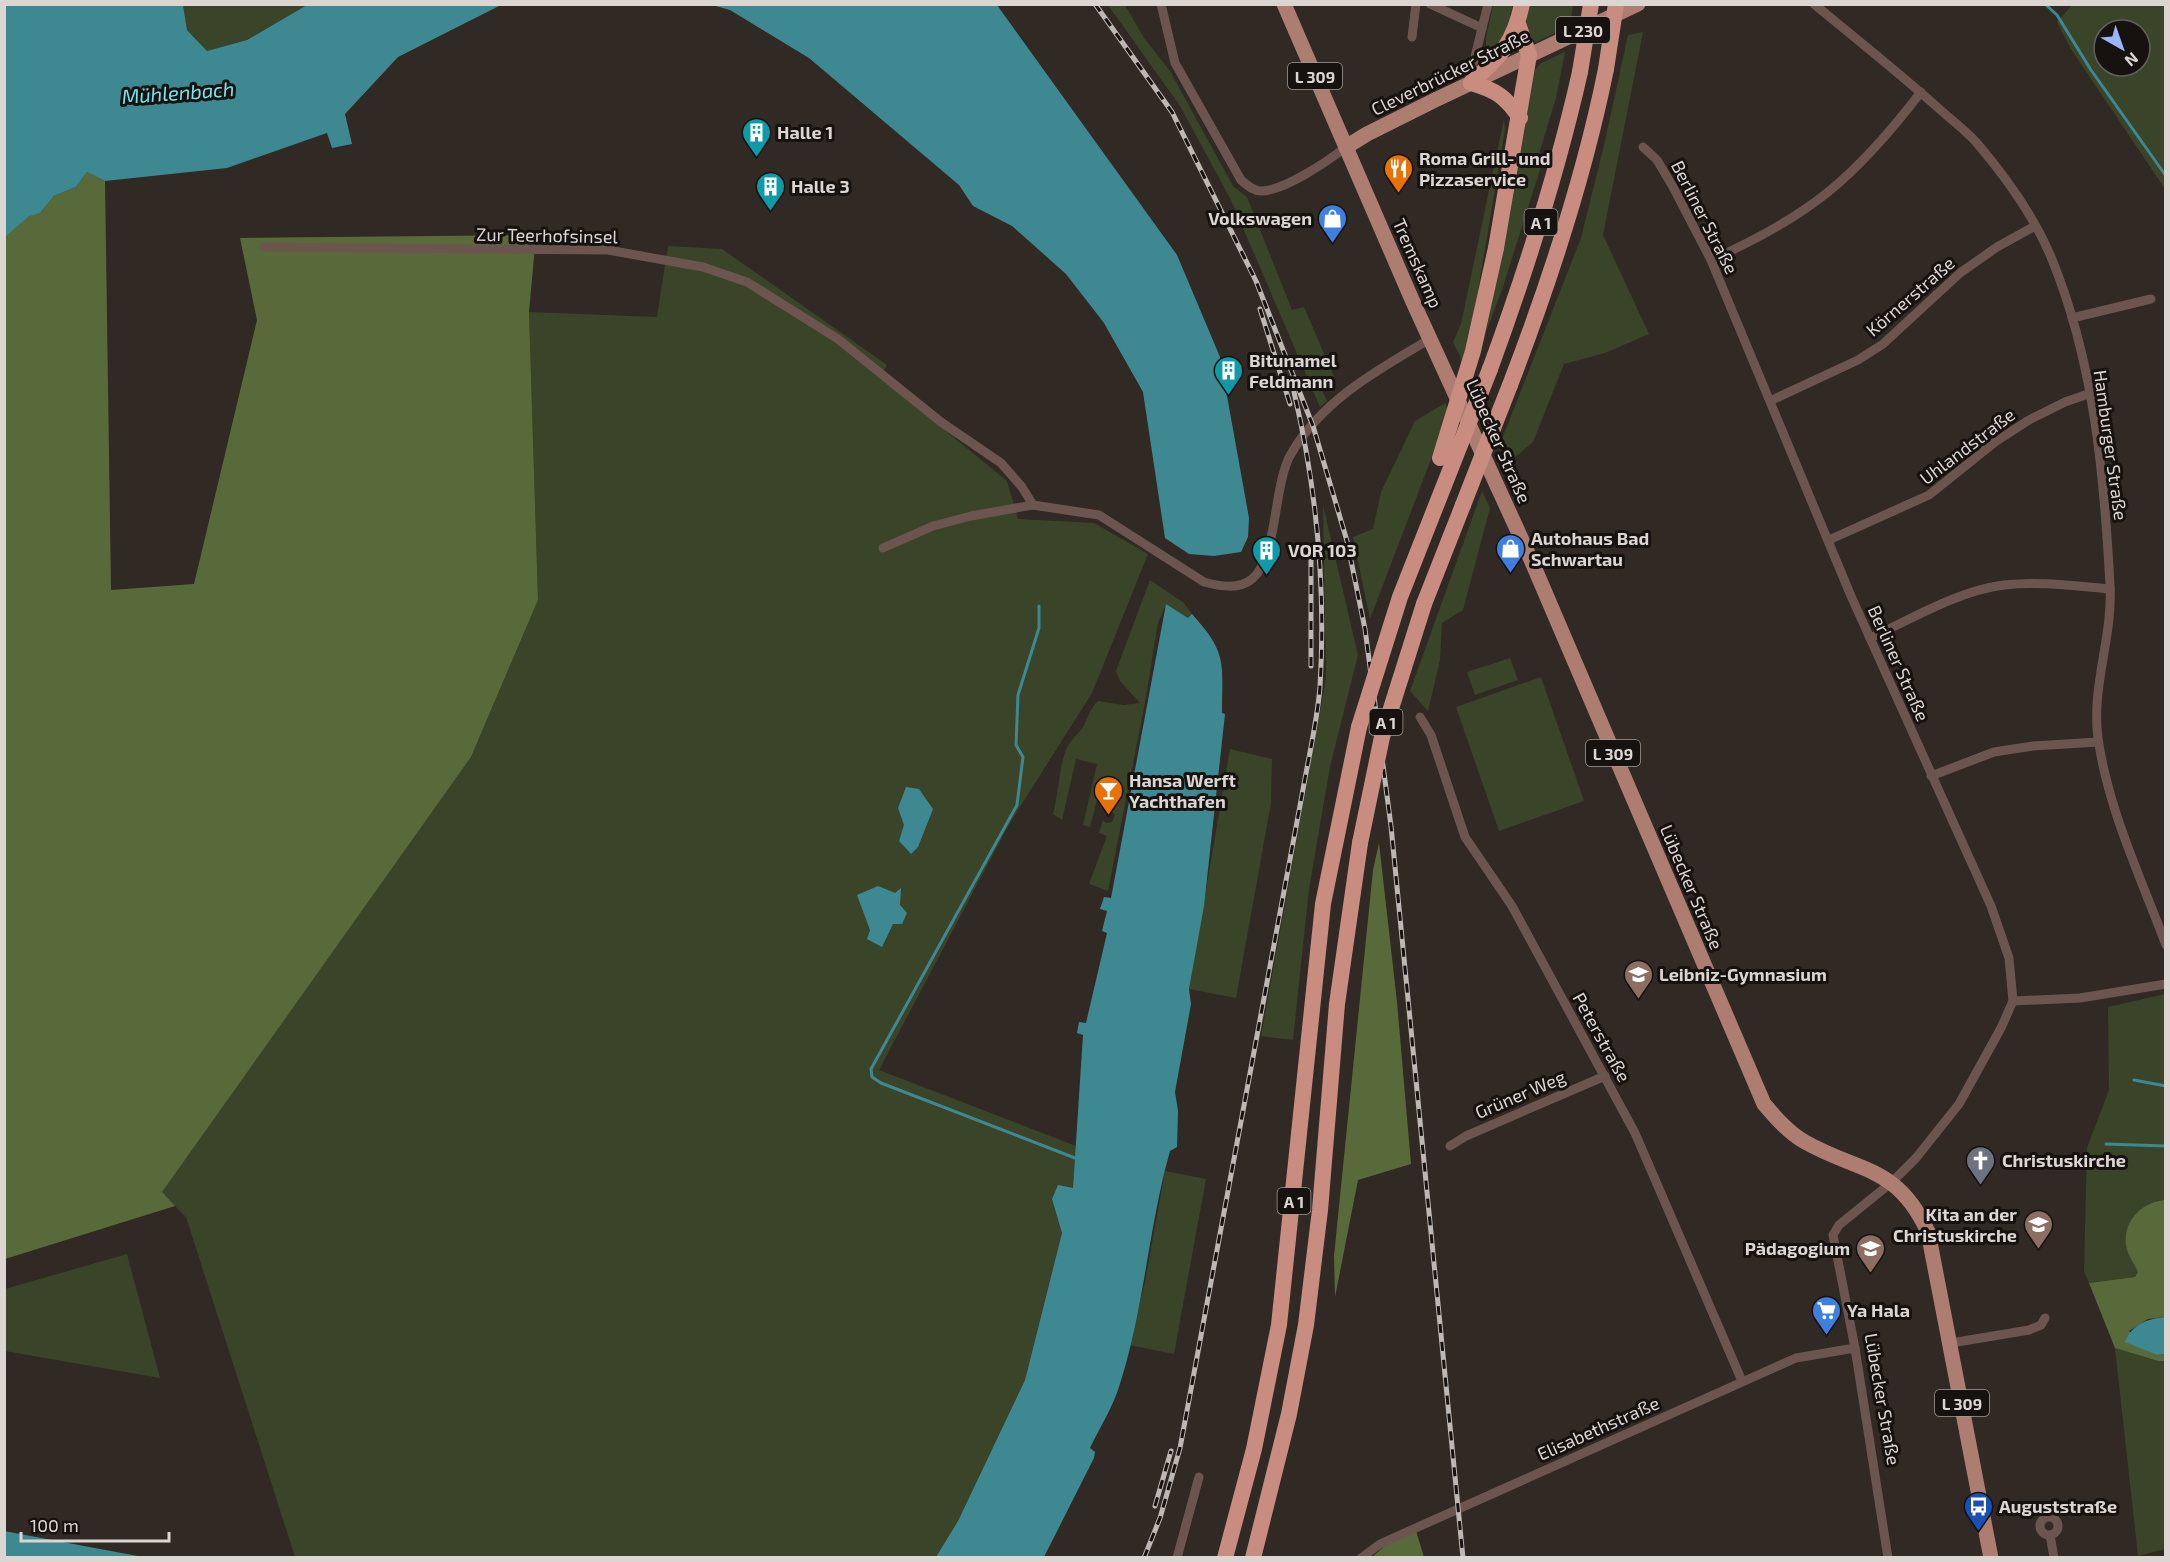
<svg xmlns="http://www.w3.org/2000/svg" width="2170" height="1562" font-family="'Exo 2',sans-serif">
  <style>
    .green { fill: #3a4428; fill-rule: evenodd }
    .forest { fill: #596a3a }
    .water { fill: #3e8991 }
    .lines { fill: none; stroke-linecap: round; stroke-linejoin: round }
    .stream { stroke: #3e8991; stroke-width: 3 }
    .street { stroke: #6d554f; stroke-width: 9 }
    .primary { stroke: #ae7d72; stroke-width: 15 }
    .highway { stroke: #c88d80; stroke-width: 16 }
    .rail-casing { stroke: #beb8b5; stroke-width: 5 }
    .rail { stroke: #161210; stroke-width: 3; stroke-dasharray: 9; stroke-linecap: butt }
    .highway-bridge { stroke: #c88d80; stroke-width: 16 }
    .labels { text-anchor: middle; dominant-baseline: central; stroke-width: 6; stroke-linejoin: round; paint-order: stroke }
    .shield { fill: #161210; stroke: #a19b98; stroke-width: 1.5 }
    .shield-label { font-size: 16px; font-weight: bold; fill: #dcd6d3 }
    .street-label { font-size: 18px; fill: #dcd6d3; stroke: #161210 }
    .poi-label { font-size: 18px; font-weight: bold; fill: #dcd6d3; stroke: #161210; text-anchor: start }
    .water-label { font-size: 20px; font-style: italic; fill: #74e6f2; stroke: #161210 }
  </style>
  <rect width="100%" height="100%" fill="#312923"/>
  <g class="green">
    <polygon points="183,5 307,5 247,40 207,51 187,30"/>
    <polygon points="1108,5 1125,5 1144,38 1170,71 1233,186 1247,197 1292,310 1304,307 1335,379 1321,389 1327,401 1320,407 1231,200 1180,106"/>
    <polygon points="1493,5 1513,5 1501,47 1486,64 1486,38"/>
    <path d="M1529,5H1573L1570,26L1536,42C1521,31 1526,20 1529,5Z"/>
    <path d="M2072,5H2165V189L2071,49L2057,22ZM2104,30H2140V66H2104Z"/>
    <polygon points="1643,32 1603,235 1649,334 1605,353 1564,364 1533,442 1508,463 1500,444 1581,238 1605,141 1628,35"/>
    <polygon points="1565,52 1556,98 1539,154 1542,153 1544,157 1502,290 1486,332 1534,71 1541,63"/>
    <polygon points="1504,119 1505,130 1471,332 1463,363 1453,342 1461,324"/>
    <path d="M668,246L722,249L887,365L880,377L1007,481L1018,519L1094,523L1148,554L1092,693L1008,826L879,1070L1076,1146L1073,1188L1052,1199L1062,1233L1025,1380L958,1521L936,1557H295L186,1217L161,1192L471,757L538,600L529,312L657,317ZM906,788L911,854L899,841L905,825L898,808ZM900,888V905L868,939L870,930Z"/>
    <polygon points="1445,403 1449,412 1370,619 1353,537 1373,529 1381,492 1415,421"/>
    <polygon points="1482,491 1490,508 1463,610 1442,623 1440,660 1428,711 1410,691"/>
    <polygon points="1323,505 1358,655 1330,767 1309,889 1293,1040 1261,1036 1326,678"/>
    <path d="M1150,580L1184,603L1192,614L1188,618L1166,605L1158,623L1145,703L1108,891L1089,884L1107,836L1099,833L1103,820L1106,823L1112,822L1115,815L1110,810L1105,811L1107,802L1097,800L1090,827L1083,825L1097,764L1076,759L1062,820L1053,814C1058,796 1060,757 1069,744C1074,737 1080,732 1084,725C1088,717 1091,707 1098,701L1123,705L1140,703L1120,681L1116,671Z"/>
    <polygon points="1510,658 1518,680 1475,695 1467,672"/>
    <polygon points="1541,677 1584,801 1499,831 1456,707"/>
    <polygon points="1230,749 1272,759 1271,803 1236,998 1189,989"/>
    <polygon points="2165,994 2165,1200 2156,1201 2126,1247 2138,1272 2135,1277 2089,1283 2084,1271 2087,1148 2109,1090 2108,1007"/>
    <polygon points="1165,1171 1206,1179 1174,1354 1129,1345 1145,1282"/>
    <polygon points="127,1254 160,1378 5,1351 5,1289"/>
    <polygon points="2115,1348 2158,1361 2165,1361 2165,1549 2138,1556"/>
  </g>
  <g class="forest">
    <polygon points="87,172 105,181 111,590 194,584 257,320 240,238 536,235 529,312 538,600 471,757 162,1192 175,1206 5,1259 4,237 29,215 40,213 54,196 76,187"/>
    <polygon points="1379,843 1397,1002 1411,1164 1358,1180 1335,1297 1334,1256 1373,870"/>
    <path d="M2165,1200V1317L2148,1319L2129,1331L2158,1355L2165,1354V1361H2158L2115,1348L2089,1283L2135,1277L2138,1272C2134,1263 2127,1254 2126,1245C2123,1221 2142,1202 2165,1200Z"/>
    <polygon points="1416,1531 1424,1557 1371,1558 1387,1544"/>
  </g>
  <g class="water">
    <polygon points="5,4 183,5 187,30 207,51 247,40 307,5 501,5 398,57 345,114 352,144 332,148 327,133 227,168 105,181 87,172 76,187 54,196 40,213 29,216 5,237"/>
    <polygon points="712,5 997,5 1177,255 1220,357 1249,518 1248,537 1241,552 1214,556 1189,554 1165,538 1143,392 1104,323 1066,274 1012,226 973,206 959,185 809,58 730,10"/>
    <path d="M1166,604L1188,618L1192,614C1228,654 1222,662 1222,713L1225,714L1204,906L1189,989L1191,1004L1175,1092L1178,1111L1177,1147L1170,1151C1148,1229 1144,1312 1118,1390C1111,1410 1099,1429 1090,1448L1095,1452L1094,1458L1044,1557H936L958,1521L1025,1380L1062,1233L1052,1199L1058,1185L1073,1188L1083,1035L1077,1033L1079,1022L1086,1023L1107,933L1102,931L1107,911L1100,909L1104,897L1111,898Z"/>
    <polygon points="906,787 919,789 933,809 918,847 911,854 899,841 904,825 898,808"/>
    <polygon points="878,886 895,893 901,888 900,905 907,913 902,924 893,924 882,947 867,939 870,930 857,895"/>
    <path d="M2165,1317V1354L2158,1355L2125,1342C2132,1324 2147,1319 2165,1317Z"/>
    <polygon points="4,1531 143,1557 5,1557"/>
  </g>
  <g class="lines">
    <g class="stream">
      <polyline points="2045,4 2057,15 2091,70 2166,176"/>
      <polyline points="1039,606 1039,628 1018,695 1016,745 1023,757 1017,805 871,1069 872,1077 881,1083 1075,1158"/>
      <polyline points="2134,1080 2166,1086"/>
      <polyline points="2106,1144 2166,1146"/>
    </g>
    <g class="street">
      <path d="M1161,4L1175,63L1241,180C1247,185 1253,191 1261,191C1284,191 1328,161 1346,147"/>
      <polyline points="1430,4 1482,28"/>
      <path d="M1814,4C1855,38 1897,71 1936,106C1949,118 1964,129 1976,142C2005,176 2034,216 2051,257C2094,361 2104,474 2110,585C2113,637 2091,687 2098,738C2108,809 2141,878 2166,945"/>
      <polyline points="1412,37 1416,4"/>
      <polyline points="1468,85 1488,4"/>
      <polyline points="1643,147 1657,160 1673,187 1711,260 1851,596 1991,906 2009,958 2013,1001 2001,1028 1959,1104 1916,1158 1892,1182 1839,1225 1833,1235 1855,1348 1888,1558"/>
      <polyline points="264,247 608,250 703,267 747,282 838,339 941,422 1001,463 1022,487 1033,505"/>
      <path d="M1711,260C1810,216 1855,178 1921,92"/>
      <polyline points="2072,318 2151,299"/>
      <polyline points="1772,400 1858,360 1883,344 1960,273 1997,247 2035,226"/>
      <polyline points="1829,540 1929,495 1995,442 2029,420 2065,402 2091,393"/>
      <path d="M883,548L933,526L971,516L1033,505L1099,515L1204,582C1219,586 1239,590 1252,579C1278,558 1273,484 1291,454C1322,400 1379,369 1430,339"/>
      <path d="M1870,638C1912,619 1957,591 2004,585C2039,581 2075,586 2110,589"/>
      <polyline points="1420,717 1431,735 1465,837 1512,906 1635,1133 1742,1381"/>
      <polyline points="1931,776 1994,752 2033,746 2098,742"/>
      <polyline points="2013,1001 2080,998 2166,984"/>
      <polyline points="1450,1146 1466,1136 1605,1076"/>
      <polyline points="1951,1343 2029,1330 2041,1325 2045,1318"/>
      <circle cx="2049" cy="1526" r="9"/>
      <polyline points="2050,1535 2054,1558"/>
      <polyline points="1177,1558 1199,1477"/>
      <polyline points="1361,1558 1380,1544 1796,1358 1855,1348"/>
    </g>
    <g class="primary">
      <path d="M1284,4L1413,302L1532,562L1764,1104C1776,1118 1789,1133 1805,1142C1860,1173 1897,1165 1928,1232L1991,1558"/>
      <polyline points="1346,147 1367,134 1435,100 1638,4"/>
    </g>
    <g class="highway">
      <path d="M1471,83C1501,55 1513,45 1522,4"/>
      <path d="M1471,83C1496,90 1506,97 1520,118"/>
      <polyline points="1496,248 1529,55 1518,24"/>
      <path d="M1490,369C1526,271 1557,174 1580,72"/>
      <path d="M1510,385C1550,281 1584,178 1606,69"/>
      <polyline points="1424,604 1463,505"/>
      <polyline points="1225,1558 1254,1449 1279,1325 1323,904 1359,727"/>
      <polyline points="1253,1558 1289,1414 1306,1325 1320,1210 1337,1004 1360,843"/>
    </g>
    <defs>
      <g id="rail">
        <polyline points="1095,4 1172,112 1256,281 1313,426 1347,541 1365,629 1391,826 1463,1558"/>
        <polyline points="1260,309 1290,404"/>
        <polyline points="1311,549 1311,666"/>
        <polyline points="1155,1506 1171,1451"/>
        <path d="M1144,1558L1160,1518L1180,1448L1302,795C1308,760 1317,723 1320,687C1326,587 1317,490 1294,392"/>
      </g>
    </defs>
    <use href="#rail" class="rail-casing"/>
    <use href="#rail" class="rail"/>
    <g class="highway-bridge">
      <polyline points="1606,69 1616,4"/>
      <polyline points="1580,72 1591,4"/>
      <polyline points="1440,458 1473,351 1496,248"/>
      <polyline points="1463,505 1510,385"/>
      <polyline points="1359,727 1400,597 1490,369"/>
      <polyline points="1360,843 1382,737 1424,604"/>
    </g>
  </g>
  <defs>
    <symbol id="building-pin" viewBox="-11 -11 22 30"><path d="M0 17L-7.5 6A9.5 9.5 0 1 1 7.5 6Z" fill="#0f9aa8" stroke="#161210"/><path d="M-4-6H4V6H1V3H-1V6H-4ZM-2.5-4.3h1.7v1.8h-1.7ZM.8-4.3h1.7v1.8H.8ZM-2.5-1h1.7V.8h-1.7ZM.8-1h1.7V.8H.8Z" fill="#fff"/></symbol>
    <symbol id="restaurant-pin" viewBox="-11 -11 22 30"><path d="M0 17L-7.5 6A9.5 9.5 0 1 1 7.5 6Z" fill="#e8710a" stroke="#161210"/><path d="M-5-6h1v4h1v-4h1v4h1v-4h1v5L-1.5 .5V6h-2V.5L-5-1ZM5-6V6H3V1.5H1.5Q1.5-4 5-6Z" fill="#fff"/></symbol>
    <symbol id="shop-pin" viewBox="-11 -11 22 30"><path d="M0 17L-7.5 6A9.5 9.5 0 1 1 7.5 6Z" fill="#3f7fe0" stroke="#161210"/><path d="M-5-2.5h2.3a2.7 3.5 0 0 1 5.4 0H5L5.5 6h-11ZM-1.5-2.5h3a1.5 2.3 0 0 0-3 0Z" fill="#fff"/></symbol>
    <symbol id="bar-pin" viewBox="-11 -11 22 30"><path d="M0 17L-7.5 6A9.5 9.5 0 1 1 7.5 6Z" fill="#e8710a" stroke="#161210"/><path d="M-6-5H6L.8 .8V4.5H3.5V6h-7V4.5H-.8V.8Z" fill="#fff"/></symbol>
    <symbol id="school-pin" viewBox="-11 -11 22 30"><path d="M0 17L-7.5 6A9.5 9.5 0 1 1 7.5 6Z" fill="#8d6e63" stroke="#161210"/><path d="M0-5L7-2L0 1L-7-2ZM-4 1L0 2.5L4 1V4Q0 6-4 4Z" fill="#fff"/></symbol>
    <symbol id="church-pin" viewBox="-11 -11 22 30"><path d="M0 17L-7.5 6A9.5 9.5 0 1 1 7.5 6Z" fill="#6b7280" stroke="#161210"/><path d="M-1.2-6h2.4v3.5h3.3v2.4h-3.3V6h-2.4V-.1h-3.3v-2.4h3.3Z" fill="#fff"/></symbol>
    <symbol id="supermarket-pin" viewBox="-11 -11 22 30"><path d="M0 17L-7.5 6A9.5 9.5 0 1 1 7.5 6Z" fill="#3f7fe0" stroke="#161210"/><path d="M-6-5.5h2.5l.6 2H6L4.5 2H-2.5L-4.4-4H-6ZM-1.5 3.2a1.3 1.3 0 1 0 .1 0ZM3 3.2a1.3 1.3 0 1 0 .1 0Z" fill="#fff"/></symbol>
    <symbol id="bus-pin" viewBox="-11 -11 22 30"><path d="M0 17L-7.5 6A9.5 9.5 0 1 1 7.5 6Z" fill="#1a4fb4" stroke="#161210"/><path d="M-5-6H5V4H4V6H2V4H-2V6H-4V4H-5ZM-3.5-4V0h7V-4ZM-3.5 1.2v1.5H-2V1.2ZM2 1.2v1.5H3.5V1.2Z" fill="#fff"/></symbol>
  </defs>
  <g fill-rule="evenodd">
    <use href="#building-pin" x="740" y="116" width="33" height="45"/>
    <use href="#restaurant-pin" x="1382" y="152" width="33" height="45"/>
    <use href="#building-pin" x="754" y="170" width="33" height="45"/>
    <use href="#shop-pin" x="1316" y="202" width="33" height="45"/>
    <use href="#building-pin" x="1212" y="354" width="33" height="45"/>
    <use href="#shop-pin" x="1494" y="532" width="33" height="45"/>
    <use href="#building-pin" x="1250" y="534" width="33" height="45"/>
    <use href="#bar-pin" x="1092" y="774" width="33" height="45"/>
    <use href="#school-pin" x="1622" y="958" width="33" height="45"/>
    <use href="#church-pin" x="1964" y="1144" width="33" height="45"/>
    <use href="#school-pin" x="2022" y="1208" width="33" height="45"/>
    <use href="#school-pin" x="1854" y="1232" width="33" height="45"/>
    <use href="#supermarket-pin" x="1810" y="1294" width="33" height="45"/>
    <use href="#bus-pin" x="1962" y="1490" width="33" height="45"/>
  </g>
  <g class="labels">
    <g class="shield">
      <rect x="1556" y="17" width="54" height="26" rx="4.5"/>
      <rect x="1288" y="63" width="54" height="26" rx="4.5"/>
      <rect x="1524.5" y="209" width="33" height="26" rx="4.5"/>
      <rect x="1369.5" y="709" width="33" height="26" rx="4.5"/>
      <rect x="1586" y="740" width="54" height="26" rx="4.5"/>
      <rect x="1277.5" y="1188" width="33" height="26" rx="4.5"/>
      <rect x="1935" y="1390" width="54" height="26" rx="4.5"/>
    </g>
    <g class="shield-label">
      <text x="1583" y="30">L 230</text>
      <text x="1315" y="76">L 309</text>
      <text x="1541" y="222">A 1</text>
      <text x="1386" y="722">A 1</text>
      <text x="1613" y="753">L 309</text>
      <text x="1294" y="1201">A 1</text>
      <text x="1962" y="1403">L 309</text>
    </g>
    <g class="street-label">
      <text transform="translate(1450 72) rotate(-26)">Cleverbrücker Straße</text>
      <text transform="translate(1705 217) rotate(63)">Berliner Straße</text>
      <text transform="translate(547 235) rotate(1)">Zur Teerhofsinsel</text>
      <text transform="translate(1418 263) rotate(66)">Tremskamp</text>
      <text transform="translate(1910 296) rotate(-41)">Körnerstraße</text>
      <text transform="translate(1499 441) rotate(66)">Lübecker Straße</text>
      <text transform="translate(2111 445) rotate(82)">Hamburger Straße</text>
      <text transform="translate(1967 446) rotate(-37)">Uhlandstraße</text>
      <text transform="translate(1899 663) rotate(66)">Berliner Straße</text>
      <text transform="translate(1692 887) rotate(67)">Lübecker Straße</text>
      <text transform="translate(1602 1037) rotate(61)">Peterstraße</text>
      <text transform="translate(1520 1094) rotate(-23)">Grüner Weg</text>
      <text transform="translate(1883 1399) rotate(80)">Lübecker Straße</text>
      <text transform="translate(1598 1428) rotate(-24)">Elisabethstraße</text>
    </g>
    <g class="poi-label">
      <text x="777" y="132">Halle 1</text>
      <text x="1419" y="158">Roma Grill- und<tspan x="1419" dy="21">Pizzaservice</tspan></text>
      <text x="791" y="186">Halle 3</text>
      <text x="1312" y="218" text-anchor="end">Volkswagen</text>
      <text x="1249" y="360">Bitunamel<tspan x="1249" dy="21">Feldmann</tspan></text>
      <text x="1531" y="538">Autohaus Bad<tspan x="1531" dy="21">Schwartau</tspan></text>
      <text x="1288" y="550">VOR 103</text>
      <text x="1129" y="780">Hansa Werft<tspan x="1129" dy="21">Yachthafen</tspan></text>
      <text x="1659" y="974">Leibniz-Gymnasium</text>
      <text x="2002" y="1160">Christuskirche</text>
      <text x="2017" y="1214" text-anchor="end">Kita an der<tspan x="2017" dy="21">Christuskirche</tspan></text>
      <text x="1850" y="1248" text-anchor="end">Pädagogium</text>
      <text x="1847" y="1310">Ya Hala</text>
      <text x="1999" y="1506">Auguststraße</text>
    </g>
    <g class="water-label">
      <text transform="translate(178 92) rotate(-4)">Mühlenbach</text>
    </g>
  </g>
  <rect width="2170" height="1562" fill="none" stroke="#dcd6d3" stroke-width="12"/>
  <g transform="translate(2122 48) rotate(140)"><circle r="28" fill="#161210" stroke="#65605e" stroke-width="1.5"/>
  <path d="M0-4.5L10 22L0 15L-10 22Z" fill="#9db4fd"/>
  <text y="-9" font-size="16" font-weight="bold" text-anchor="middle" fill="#dcd6d3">N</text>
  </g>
  <path d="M21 1532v9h148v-9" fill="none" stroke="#dcd6d3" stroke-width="3"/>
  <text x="30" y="1532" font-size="18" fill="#dcd6d3" stroke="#161210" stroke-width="4.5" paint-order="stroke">100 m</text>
</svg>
